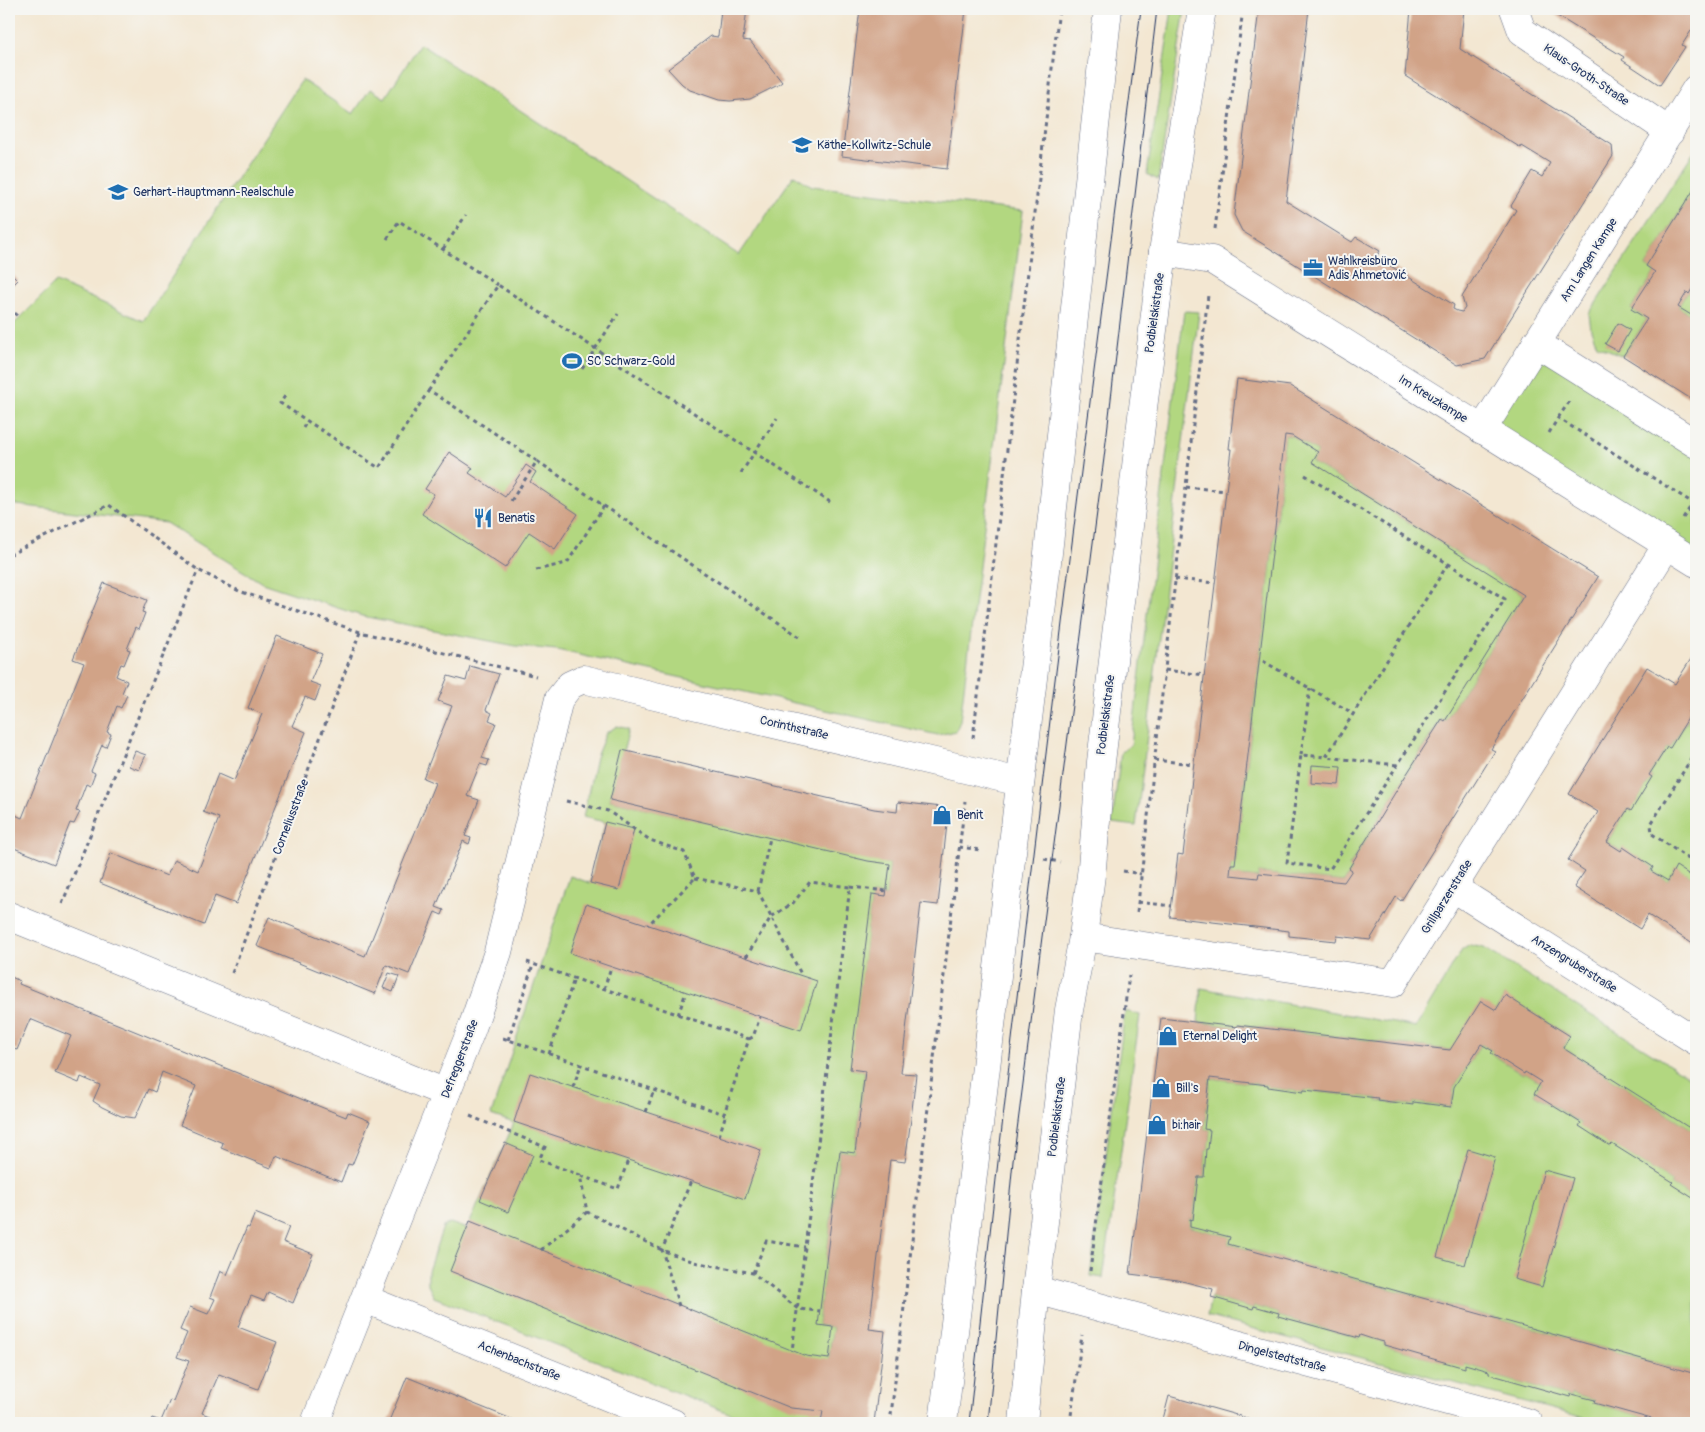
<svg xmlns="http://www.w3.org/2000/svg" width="1705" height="1432" font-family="Pangolin,sans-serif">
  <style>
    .green { fill: #b2d780; stroke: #66836f }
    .building { fill: #d1a387; fill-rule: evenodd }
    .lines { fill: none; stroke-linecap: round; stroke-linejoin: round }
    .street-casing { stroke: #676f87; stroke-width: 29 }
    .secondary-casing { stroke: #676f87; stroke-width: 29 }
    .path { stroke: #676f87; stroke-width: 3; stroke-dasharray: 4 4; stroke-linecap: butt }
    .street { stroke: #fff; stroke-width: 28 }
    .secondary { stroke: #fff; stroke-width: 28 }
    .tram { stroke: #1b2f5e; stroke-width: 1 }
    .labels { text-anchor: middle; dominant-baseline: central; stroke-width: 4; stroke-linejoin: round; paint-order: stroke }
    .street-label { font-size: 12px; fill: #1b2f5e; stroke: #f6f6f2 }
    .poi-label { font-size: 12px; fill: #1b2f5e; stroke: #f6f6f2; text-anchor: start }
  </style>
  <rect width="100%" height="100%" fill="#f6f6f2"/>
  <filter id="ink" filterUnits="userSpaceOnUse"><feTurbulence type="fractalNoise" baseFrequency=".02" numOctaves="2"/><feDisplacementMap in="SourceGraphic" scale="10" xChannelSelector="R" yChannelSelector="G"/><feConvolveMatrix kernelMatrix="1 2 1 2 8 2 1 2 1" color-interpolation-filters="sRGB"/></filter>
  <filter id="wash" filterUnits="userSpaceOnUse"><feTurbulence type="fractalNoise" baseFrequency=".0096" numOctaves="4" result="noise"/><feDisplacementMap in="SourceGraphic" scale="20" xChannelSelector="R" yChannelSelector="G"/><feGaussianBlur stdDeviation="1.12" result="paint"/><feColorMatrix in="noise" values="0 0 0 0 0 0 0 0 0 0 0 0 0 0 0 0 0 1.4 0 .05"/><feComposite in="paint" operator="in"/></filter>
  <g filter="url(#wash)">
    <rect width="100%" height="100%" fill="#f3e7d2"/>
    <g class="green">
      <polygon points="1172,9 1185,9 1158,180 1147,174"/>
      <polygon points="420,44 739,255 794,175 812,186 1023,211 960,721 956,731 938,735 557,650 516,646 362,616 262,583 166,523 9,504 9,329 56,282 143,321 302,80 353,114 370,89 385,98"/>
      <polygon points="1696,148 1696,186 1646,266 1655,272 1631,309 1647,319 1623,356 1597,345 1591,330 1589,314"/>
      <polygon points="1696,282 1696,318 1678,307 1687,292 1689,293"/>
      <polygon points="1184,311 1199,312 1136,826 1112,823 1121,752 1131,745"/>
      <polygon points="1536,343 1696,444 1696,563 1482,430"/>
      <polygon points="1285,435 1292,436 1318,452 1312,462 1524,595 1445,721 1441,719 1349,867 1352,870 1344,882 1259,873 1258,878 1230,875 1231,864 1235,864 1282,470 1281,469"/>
      <polygon points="1696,700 1696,879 1676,867 1668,881 1651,871 1653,867 1623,848 1621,851 1607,842 1628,809 1631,810 1652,777 1649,775 1667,747 1670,748 1690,716 1688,713"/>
      <polygon points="617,726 629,729 610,800 890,864 886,896 872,894 851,1069 865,1071 855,1153 840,1151 818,1325 833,1327 820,1423 754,1423 434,1297 428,1285 428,1271 443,1227 450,1223 467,1229 514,1123 491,1115 570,876 590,883 605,822 583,817 596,757 606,733"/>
      <polygon points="1470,945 1484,948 1696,1081 1696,1132 1563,1048 1570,1036 1505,996 1496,1010 1450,1050 1238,1025 1237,1027 1198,1022 1201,988 1416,1027 1462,950"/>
      <polygon points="1125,1011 1140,1015 1103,1278 1090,1276"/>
      <polygon points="1481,1044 1493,1051 1492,1054 1523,1074 1525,1072 1541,1082 1534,1094 1673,1182 1671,1184 1696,1200 1696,1374 1228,1244 1229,1237 1190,1227 1190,1219 1193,1220 1198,1177 1204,1177 1206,1149 1208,1149 1210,1130 1204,1129 1210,1078 1268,1085 1268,1087 1303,1092 1304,1090 1378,1098 1377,1101 1413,1105 1413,1102 1451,1107 1454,1087"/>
      <polygon points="1211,1297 1253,1309 1254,1306 1279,1313 1278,1316 1359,1338 1360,1335 1384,1342 1384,1345 1464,1367 1465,1364 1489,1371 1489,1374 1570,1397 1571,1394 1595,1400 1595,1403 1666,1423 1603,1423 1207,1316"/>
    </g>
    <g id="blocks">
      <g class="building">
        <polygon points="721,9 747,9 743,40 750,41 782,82 778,85 750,99 730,101 719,100 690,90 682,84 668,69 711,36 718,37"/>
        <polygon points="860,9 966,9 947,169 842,156"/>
        <polygon points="1259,9 1309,9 1286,201 1352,242 1356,237 1380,251 1376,257 1454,305 1453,309 1457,311 1462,312 1465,308 1462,297 1516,210 1511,206 1532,171 1542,177 1550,163 1522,146 1521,148 1405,76 1411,9 1464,9 1460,49 1612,145 1613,156 1485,359 1457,365 1242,231 1234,215"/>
        <polygon points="1546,9 1636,9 1644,14 1647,9 1696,9 1696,23 1682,45 1685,47 1660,85 1622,60 1624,57"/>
        <polygon points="1696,186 1696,282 1689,294 1687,292 1678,307 1696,318 1696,402 1623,356 1647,319 1631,309 1655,272 1646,266"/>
        <polygon points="9,271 18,280 9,289"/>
        <polygon points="1618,323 1630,330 1618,351 1605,344"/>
        <path d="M1237,379L1290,386L1598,577L1491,749L1495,751L1425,863L1401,901L1396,897L1370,940L1337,936L1336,941L1289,936V931L1170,917L1178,854L1183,855L1231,449H1229ZM1285,435L1292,436L1318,452L1312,462L1524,595L1445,721L1442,719L1401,783L1349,868L1352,870L1344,882L1259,873L1258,878L1230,875L1231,864H1235L1282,469H1281Z"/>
        <polygon points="449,452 473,468 469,473 505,497 526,465 536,472 530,482 578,514 555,549 529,532 505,568 422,514 434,494 425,489"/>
        <polygon points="104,583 147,600 142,612 145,613 139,629 136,627 127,649 130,650 124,665 121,664 116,676 127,681 122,693 127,695 121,708 117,706 107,732 111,734 106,747 102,745 91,771 95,773 90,786 86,784 76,811 80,812 74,824 70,823 54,864 9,846 9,812 22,818 84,663 73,659"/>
        <polygon points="277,636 322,654 310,682 321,686 315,701 305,697 292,726 306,732 236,904 215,896 204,925 100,883 111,853 167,876 174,860 198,871 219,818 203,812 218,774 234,781 262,714 248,708"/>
        <polygon points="1696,651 1696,700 1688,713 1690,715 1670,748 1667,747 1649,775 1652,777 1631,811 1628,809 1607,842 1621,851 1623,847 1653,867 1651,871 1668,881 1676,866 1696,879 1696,946 1648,915 1640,929 1574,887 1585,871 1568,860 1598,812 1569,794 1647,667 1675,684"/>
        <polygon points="470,666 499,674 486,710 492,713 489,720 496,723 482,758 489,760 487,766 480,764 467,796 479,800 465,836 471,838 469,844 463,841 436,907 444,910 442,915 435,912 409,974 386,965 375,994 257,946 269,917 365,956 435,783 423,778 452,706 438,701 448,676 466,681"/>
        <polygon points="622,750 874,809 897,812 898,802 942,807 944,812 948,815 938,905 921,903 901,1073 916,1074 911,1119 905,1162 890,1160 869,1329 885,1331 874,1423 835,1423 821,1422 823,1411 791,1408 450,1271 470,1221 806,1356 829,1359 833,1327 818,1325 840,1151 855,1153 865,1071 850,1069 872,894 886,896 890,864 868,861 610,800"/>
        <polygon points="135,751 146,755 139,770 129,766"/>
        <polygon points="1312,765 1341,767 1339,785 1311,783"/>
        <polygon points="605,822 634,829 619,890 590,883"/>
        <polygon points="586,904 817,981 801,1030 570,953"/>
        <polygon points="389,973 399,976 393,992 383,988"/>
        <polygon points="9,976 20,981 19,984 311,1103 346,1117 348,1112 370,1121 352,1165 348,1164 341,1182 276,1156 271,1168 221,1148 223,1143 180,1125 196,1086 162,1072 155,1092 148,1089 135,1118 121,1116 102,1107 93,1101 100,1085 81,1077 79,1083 55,1073 71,1036 30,1019 17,1050 9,1047"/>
        <polygon points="1505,995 1570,1036 1563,1048 1696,1132 1696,1200 1671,1184 1673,1182 1612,1144 1610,1146 1579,1126 1581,1123 1534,1094 1541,1082 1525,1072 1524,1074 1491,1053 1493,1051 1481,1044 1454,1087 1451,1107 1413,1102 1413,1105 1377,1100 1378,1098 1304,1090 1303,1092 1268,1087 1268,1085 1210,1078 1204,1129 1210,1130 1208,1149 1206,1149 1204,1177 1198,1177 1193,1220 1190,1219 1190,1227 1230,1237 1228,1244 1696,1374 1696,1423 1666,1423 1594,1403 1595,1400 1571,1394 1570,1397 1489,1374 1489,1371 1465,1364 1465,1368 1384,1345 1384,1342 1372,1339 1360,1335 1359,1338 1278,1316 1279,1313 1254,1306 1253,1309 1211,1297 1213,1289 1178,1280 1130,1274 1161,1018 1237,1027 1237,1025 1450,1050 1481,1001 1496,1010"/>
        <polygon points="530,1073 761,1150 745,1199 514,1122"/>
        <polygon points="505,1143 533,1155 508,1212 480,1200"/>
        <polygon points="1468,1149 1495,1157 1465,1265 1437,1257"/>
        <polygon points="1544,1170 1573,1178 1542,1287 1514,1279"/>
        <polygon points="255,1213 289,1227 283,1242 313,1254 293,1303 268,1292 264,1301 251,1296 244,1311 238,1327 277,1342 258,1389 219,1374 202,1413 227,1423 150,1423 152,1418 161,1421 170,1400 173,1401 189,1361 177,1357 187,1333 180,1330 190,1307 208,1314 215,1299 210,1297 220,1271 227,1275 247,1227 249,1228"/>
        <polygon points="407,1377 494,1412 522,1423 395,1423 389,1421"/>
        <polygon points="1169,1396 1265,1423 1162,1423"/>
      </g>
    </g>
  </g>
  <g filter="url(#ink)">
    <use href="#blocks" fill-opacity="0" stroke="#676f87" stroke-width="1"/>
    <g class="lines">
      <defs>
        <g id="street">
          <polyline points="1514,9 1522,31 1670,132"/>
          <polyline points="1163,252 1212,260 1696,563"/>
          <polyline points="1536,343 1696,444"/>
          <polyline points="1482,430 1696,89"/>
          <polyline points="1452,887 1696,1041"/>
          <polyline points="9,916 446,1093"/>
          <polyline points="1083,937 1393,983 1667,545"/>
          <polyline points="1036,1290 1529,1423"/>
          <polyline points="365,1299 673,1423"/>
          <polyline points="315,1423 472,1028 498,952 559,699 570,685 583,679 1020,782"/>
        </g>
        <g id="secondary">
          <polyline points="943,1423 1047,562 1108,9"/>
          <polyline points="1023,1423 1036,1290 1069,1010 1083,937 1092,867 1101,762 1143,408 1163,252 1202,9"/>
        </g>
      </defs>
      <use href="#street" class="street-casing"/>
      <use href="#secondary" class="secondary-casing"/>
      <g class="path">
        <polyline points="1215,229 1243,9"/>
        <polyline points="387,239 399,221 498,285"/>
        <polyline points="443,249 466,215"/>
        <polyline points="9,321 17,313"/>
        <polyline points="582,369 618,314"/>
        <polyline points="285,396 280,403 379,468 429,390"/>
        <polyline points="1558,418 1569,402"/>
        <polyline points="303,428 307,421"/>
        <polyline points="1549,433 1558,418 1693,503 1696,497"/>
        <polyline points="537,461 429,390 498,285 830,502"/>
        <polyline points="741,473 777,418"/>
        <polyline points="1305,475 1505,599 1330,869 1287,863 1301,755 1326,757"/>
        <polyline points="1186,487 1226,491"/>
        <polyline points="511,501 537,461 803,639"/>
        <polyline points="1683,518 1693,503 1696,505"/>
        <polyline points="9,555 109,505 198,570 239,591 360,632 536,676"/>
        <polyline points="536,570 567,563 604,506"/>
        <polyline points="1175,579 1215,583"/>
        <polyline points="1263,661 1354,714"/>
        <polyline points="1165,670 1204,675"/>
        <polyline points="973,738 1059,9"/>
        <polyline points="1696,751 1651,824 1652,834 1696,864"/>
        <polyline points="1301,755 1310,688"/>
        <polyline points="1154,760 1194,764"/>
        <polyline points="1397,765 1326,757 1448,564"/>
        <polyline points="566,801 608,811 650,840 684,852 695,878 648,925"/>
        <polyline points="959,847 981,850"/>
        <polyline points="1044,859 1060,862"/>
        <polyline points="1123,871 1141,874"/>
        <polyline points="695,878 758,891 802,976"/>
        <polyline points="850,887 887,891"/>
        <polyline points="758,891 770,838"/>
        <polyline points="1138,902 1172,906"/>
        <polyline points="62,904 198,570"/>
        <polyline points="1137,912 1208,295"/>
        <polyline points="746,957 771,917 793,903 810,882 850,887 792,1351"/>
        <polyline points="232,973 360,632"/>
        <polyline points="604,989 611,967"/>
        <polyline points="678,1015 686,992"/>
        <polyline points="503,1038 724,1114 749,1039 527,962"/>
        <polyline points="749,1039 753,1037 760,1017"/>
        <polyline points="508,1040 533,965"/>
        <polyline points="549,1054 574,979"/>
        <polyline points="573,1087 581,1065"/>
        <polyline points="646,1112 654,1090"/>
        <polyline points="470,1116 545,1147 539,1160 580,1175 587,1212 662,1250 694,1262 753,1273 798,1309 820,1311"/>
        <polyline points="719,1136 725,1117 724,1114"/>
        <polyline points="581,1176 618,1189 628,1160"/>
        <polyline points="541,1250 587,1212"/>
        <polyline points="1090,1271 1129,975"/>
        <polyline points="753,1273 766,1241 805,1247"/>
        <polyline points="679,1306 662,1250 691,1181"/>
        <polyline points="890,1423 965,801"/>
        <polyline points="1070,1423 1082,1335"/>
      </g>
      <use href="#street" class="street"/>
      <use href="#secondary" class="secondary"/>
      <g class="tram">
        <path d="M969,1423C1004,1100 1042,778 1083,456C1102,307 1122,158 1141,9"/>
        <polyline points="988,1423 1013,1161 1104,458 1157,9"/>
      </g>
    </g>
  </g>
  <defs>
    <symbol id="school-bare" viewBox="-9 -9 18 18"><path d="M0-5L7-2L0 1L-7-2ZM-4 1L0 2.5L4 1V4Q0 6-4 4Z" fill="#1f6fb2" stroke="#f6f6f2" stroke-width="2.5" paint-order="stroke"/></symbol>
    <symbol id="office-bare" viewBox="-9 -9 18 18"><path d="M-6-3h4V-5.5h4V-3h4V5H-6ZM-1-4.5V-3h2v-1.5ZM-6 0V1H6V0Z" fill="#1f6fb2" stroke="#f6f6f2" stroke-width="2.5" paint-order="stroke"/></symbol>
    <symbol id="stadium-bare" viewBox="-9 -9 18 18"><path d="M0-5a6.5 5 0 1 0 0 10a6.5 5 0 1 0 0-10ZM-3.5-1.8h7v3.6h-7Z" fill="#1f6fb2" stroke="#f6f6f2" stroke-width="2.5" paint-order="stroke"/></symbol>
    <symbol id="restaurant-bare" viewBox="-9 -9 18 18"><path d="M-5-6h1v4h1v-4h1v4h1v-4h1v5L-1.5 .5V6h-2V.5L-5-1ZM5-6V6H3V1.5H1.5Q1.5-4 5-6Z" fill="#1f6fb2" stroke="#f6f6f2" stroke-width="2.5" paint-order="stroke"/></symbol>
    <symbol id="shop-bare" viewBox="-9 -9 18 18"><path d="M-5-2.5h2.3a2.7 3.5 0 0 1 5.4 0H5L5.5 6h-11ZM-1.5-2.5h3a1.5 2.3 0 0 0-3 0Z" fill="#1f6fb2" stroke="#f6f6f2" stroke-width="2.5" paint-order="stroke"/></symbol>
  </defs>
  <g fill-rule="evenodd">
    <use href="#school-bare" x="788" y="131" width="28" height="28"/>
    <use href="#school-bare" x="104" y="178" width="28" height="28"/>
    <use href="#office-bare" x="1299" y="254" width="28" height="28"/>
    <use href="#stadium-bare" x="558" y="347" width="28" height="28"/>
    <use href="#restaurant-bare" x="469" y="504" width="28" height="28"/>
    <use href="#shop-bare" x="928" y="801" width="28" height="28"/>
    <use href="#shop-bare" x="1154" y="1022" width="28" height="28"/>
    <use href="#shop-bare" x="1147" y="1074" width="28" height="28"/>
    <use href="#shop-bare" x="1143" y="1111" width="28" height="28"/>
  </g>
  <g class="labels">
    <g class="street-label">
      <text transform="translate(1586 75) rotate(34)">Klaus-Groth-Straße</text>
      <text transform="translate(1589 260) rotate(-58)">Am Langen Kampe</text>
      <text transform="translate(1155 313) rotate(-82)">Podbielskistraße</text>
      <text transform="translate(1433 399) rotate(32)">Im Kreuzkampe</text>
      <text transform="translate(1106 715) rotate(-83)">Podbielskistraße</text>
      <text transform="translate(794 728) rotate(13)">Corinthstraße</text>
      <text transform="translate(291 817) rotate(-69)">Corneliusstraße</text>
      <text transform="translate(1447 897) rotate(-58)">Grillparzerstraße</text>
      <text transform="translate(1574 964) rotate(32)">Anzengruberstraße</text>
      <text transform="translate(460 1059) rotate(-69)">Defreggerstraße</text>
      <text transform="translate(1057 1117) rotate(-83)">Podbielskistraße</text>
      <text transform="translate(1282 1357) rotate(15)">Dingelstedtstraße</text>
      <text transform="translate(519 1361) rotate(22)">Achenbachstraße</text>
    </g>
    <g class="poi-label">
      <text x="817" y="145">Käthe-Kollwitz-Schule</text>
      <text x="133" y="192">Gerhart-Hauptmann-Realschule</text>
      <text x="1328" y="261">Wahlkreisbüro<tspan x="1328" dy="14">Adis Ahmetović</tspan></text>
      <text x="587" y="361">SC Schwarz-Gold</text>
      <text x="498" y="518">Benatis</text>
      <text x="957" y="815">Benit</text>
      <text x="1183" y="1036">Eternal Delight</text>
      <text x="1176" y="1088">Bill's</text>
      <text x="1172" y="1125">bi:hair</text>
    </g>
  </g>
  <rect width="1705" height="1432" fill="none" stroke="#f6f6f2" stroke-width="30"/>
</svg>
